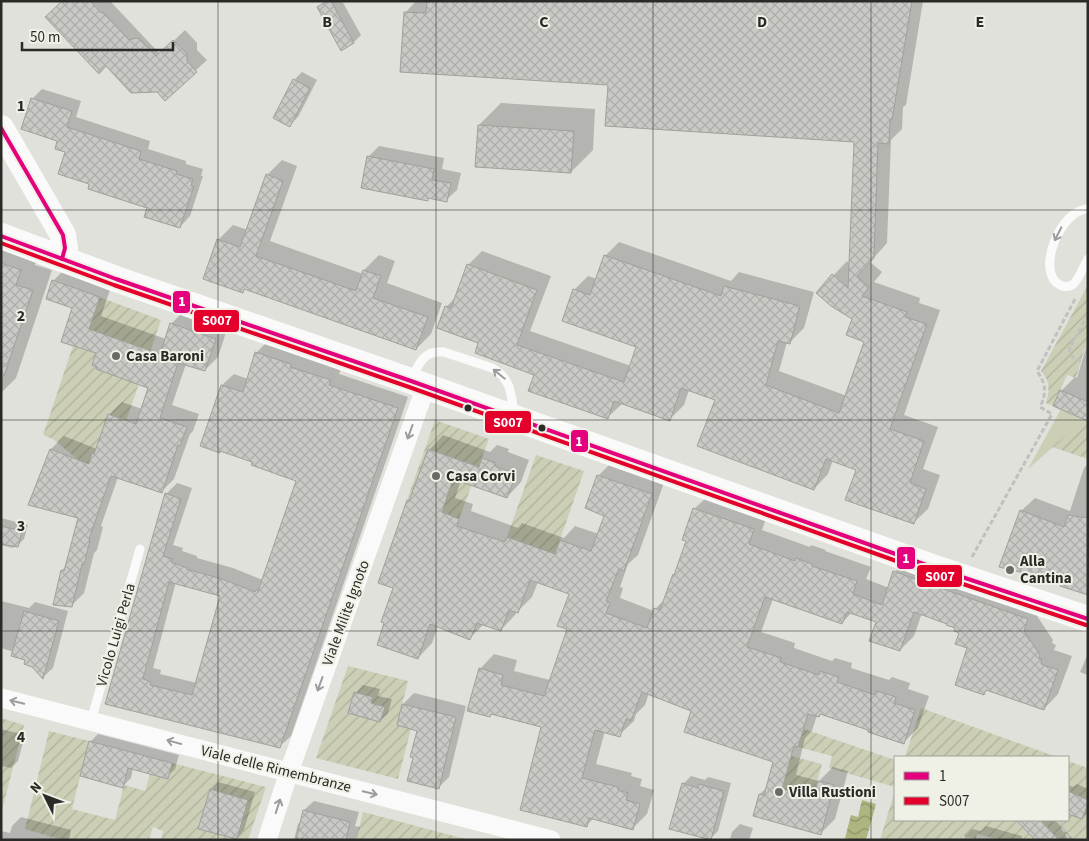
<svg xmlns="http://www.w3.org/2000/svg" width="1089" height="841" font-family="'Source Sans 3',sans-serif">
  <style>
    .green { fill: #cccfb5 }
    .garden { fill: url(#garden-furrows) }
    .water { fill: url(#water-waves) }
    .shadow { fill: #0003; fill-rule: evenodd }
    .building { fill: url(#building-cross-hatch); stroke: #a0a09c; fill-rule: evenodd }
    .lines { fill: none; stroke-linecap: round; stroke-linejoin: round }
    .path { stroke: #c0c0be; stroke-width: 3; stroke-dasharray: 5 2.5; stroke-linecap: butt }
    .lane { stroke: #fafafa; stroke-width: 9 }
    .street { stroke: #fafafa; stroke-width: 19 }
    .secondary { stroke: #fafafa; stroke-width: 26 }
    .bus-1-casing { stroke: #eff1e6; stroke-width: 8 }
    .bus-2-casing { stroke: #eff1e6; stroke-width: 8 }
    .bus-1 { stroke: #e5007d; stroke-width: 4 }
    .bus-2 { stroke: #e4002b; stroke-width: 4 }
    .oneway { stroke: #9c9d9b }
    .grid { fill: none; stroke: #2a2b27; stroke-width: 1; stroke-opacity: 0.55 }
    .poi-dot { fill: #6a6b66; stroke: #eff1e6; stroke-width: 2 }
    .bus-dot { fill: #2a2b27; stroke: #eff1e6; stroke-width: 2 }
    .labels { text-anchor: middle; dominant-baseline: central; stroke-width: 4; stroke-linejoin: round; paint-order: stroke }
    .poi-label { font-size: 15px; font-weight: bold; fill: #2a2b27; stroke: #eff1e6; text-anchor: start }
    .street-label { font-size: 15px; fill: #2a2b27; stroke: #eff1e6 }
    .grid-label { font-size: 16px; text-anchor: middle; font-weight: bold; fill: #2a2b27; stroke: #eff1e6; stroke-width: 4; stroke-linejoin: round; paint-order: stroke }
    .line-badge { stroke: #eff1e6; stroke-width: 2 }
    .badge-label { font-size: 14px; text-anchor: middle; font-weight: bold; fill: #fff }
  </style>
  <defs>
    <pattern id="garden-furrows" width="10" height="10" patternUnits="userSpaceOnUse" patternTransform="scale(1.25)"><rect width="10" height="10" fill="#cccfb5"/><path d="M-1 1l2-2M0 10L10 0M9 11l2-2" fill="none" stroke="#afb29c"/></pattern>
    <pattern id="water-waves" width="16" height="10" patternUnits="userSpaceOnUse" patternTransform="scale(1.25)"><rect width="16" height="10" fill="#aeb580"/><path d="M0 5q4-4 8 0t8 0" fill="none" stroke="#8e9369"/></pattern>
    <pattern id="building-cross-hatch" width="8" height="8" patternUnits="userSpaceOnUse" patternTransform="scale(1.25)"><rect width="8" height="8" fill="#c9c9c5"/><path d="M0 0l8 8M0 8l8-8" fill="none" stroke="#adada9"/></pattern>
  </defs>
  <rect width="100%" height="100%" fill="#e1e1dc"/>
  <polygon class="green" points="1061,409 1085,419 1028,469"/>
  <g class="garden">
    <path d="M1088,285V348H1085L1076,378L1067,375L1053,406L1046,403C1050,390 1050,381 1041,371Z"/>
    <polygon points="99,297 161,320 126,421 94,454 92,453 87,467 53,439 43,435 87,304"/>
    <polygon points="1085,419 1088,421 1088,459 1052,447"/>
    <polygon points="435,420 489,439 459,519 407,500"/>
    <polygon points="536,455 584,471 555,554 507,537"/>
    <polygon points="348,666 408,681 397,725 411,729 398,779 316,758"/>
    <polygon points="921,708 1057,757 905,757"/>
    <polygon points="1,718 24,725 1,814"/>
    <polygon points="804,729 895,760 895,787 829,768 832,756 798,747"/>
    <polygon points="49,731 89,741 72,809 115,820 124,785 145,791 150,774 168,778 172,763 266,787 248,840 161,840 163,831 153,827 149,840 63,840 25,829"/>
    <polygon points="791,756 822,764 813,797 782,789"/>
    <polygon points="1068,761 1088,768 1088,840 1059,840 1040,820 1068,820"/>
    <polygon points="895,790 895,820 1026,820 1021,824 1035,840 1001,840 977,834 976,839 963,836 962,840 880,840"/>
    <polygon points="363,812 371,814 469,840 356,840"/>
  </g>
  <polygon class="water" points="862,800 876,804 866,840 850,840 845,838 851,815 858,817"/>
  <g class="shadow">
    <polygon points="63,1 110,1 160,54 185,30 197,43 197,50 207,60 165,99"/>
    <polygon points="325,1 342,1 361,35 354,42 342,49 318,8"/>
    <polygon points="416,1 923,1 906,105 903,107 902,129 891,140 887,243 870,262 882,272 874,282 920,298 919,303 940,310 904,415 938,427 923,469 940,475 928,509 913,523 858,469 833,460 828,474 814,489 716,399 689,390 684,405 670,419 623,403 608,417 480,342 446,307 456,297 468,265 482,251 551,276 530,331 631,366 638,347 574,290 588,276 597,279 605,256 619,242 731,281 739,272 814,292 804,328 790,342 787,342 779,371 847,396 866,341 853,319 817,293 847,261 850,264 855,141 609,84 405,13"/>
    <polygon points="302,72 317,80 298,117 290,125 294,80"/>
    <polygon points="42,89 81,101 76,117 150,141 148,149 186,161 186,164 203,169 201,176 203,176 190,216 180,227 149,207 91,183 67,151 32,99"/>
    <polygon points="501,103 595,109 593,150 571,172 479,125"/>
    <polygon points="379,146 444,158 442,169 461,173 457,190 446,200 429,197 427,199 368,157"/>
    <polygon points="282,160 297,166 270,241 363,274 364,270 379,255 395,261 387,283 442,303 431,334 416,349 246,288 242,291 218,240 233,225 248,230 267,175"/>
    <polygon points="1,236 40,249 35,265 52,270 16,378 1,393"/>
    <polygon points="66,268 112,284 101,316 166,339 171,324 184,311 228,326 218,357 205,370 186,364 172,405 199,414 193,431 190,434 174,479 161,492 118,477 101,526 103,527 97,550 94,553 84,593 71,606 62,570 67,565 80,517 30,505 51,449 64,436 97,449 109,415 122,402 142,409 150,387 98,352 73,307 53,281"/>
    <path d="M267,342L341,369L339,374L408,397L291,736L279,747L107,703L166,494L177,483L192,488L173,545L183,548L182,551L197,556V558L233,568L263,580L297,480L253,461L221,450L202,445L222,385L234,374L248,379L256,353ZM176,582L222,595L197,683L160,674L161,670L153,668Z"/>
    <polygon points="1088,346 1088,419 1055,405 1061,391 1075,377 1077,378 1086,348"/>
    <polygon points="443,435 490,452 497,445 509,449 508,452 529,460 521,482 507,497 461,480 455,498 473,504 471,511 518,528 522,523 564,538 575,526 599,534 606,515 598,476 612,462 665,480 638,555 628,564 620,587 623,588 620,598 654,611 655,609 666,598 674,575 677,572 687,540 694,509 709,495 767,515 762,530 810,547 811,545 826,550 825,551 871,567 866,579 889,588 895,572 909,558 1042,604 1037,616 1053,640 1052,643 1056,645 1054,650 1072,656 1058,694 1044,709 988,689 984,693 969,648 961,632 949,623 922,613 914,636 900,650 877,621 852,612 842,623 773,599 761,632 795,643 794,648 832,661 835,658 852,663 851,668 889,680 892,677 910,683 908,689 929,696 918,728 904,742 870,729 821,713 819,716 817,715 812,731 805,738 796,775 819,781 833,767 848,771 835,819 820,834 760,794 768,786 775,761 693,710 649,693 645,705 636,714 634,721 619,735 605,731 596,764 632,773 631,776 642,779 640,786 654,790 647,814 633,828 594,818 586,826 543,726 480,669 494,654 517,660 514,671 550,680 568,629 571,593 538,582 532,597 518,611 517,611 515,615 501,630 484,624 470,638 438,626 432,643 418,658 395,588 408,501 411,498 429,450"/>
    <polygon points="1088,464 1088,594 1063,581 1021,511 1035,498 1070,511 1084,468"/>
    <polygon points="1,518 28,525 24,539 17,546 15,545 13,548 1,545"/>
    <polygon points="1,601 29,608 35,602 68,611 53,668 43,677 27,659 14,652 1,648"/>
    <polygon points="1088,654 1088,675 1080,672"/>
    <polygon points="363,685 380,689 378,696 392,699 388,713 380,721 356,693"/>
    <polygon points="414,693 466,706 449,777 438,788 415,757 418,730 398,724 403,704"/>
    <polygon points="1,729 25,735 18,761 11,768 1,766"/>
    <polygon points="98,734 179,755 175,769 167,777 133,768 131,778 123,786 90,742"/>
    <polygon points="691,776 705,780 708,777 731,783 718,831 710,839 683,784"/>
    <polygon points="218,782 255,792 244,830 237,838 211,790"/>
    <polygon points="1077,784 1088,789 1088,812 1082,818 1068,813 1068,785 1073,787"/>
    <polygon points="314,801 359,812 355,826 360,827 356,840 294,840 298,824 301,821 304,810"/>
    <polygon points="21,817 71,830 69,840 1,840 1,831 10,833 12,826"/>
    <polygon points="1027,820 1055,820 1074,840 1037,840 1022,824"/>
    <polygon points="740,824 753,828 749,840 730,840 732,832"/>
    <polygon points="986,826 1022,836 1021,840 963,840 964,837 972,829 981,831"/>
  </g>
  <g class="building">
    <polygon points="62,1 90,1 101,13 103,12 129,40 136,38 140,39 156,56 173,40 187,54 187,61 197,72 165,101 157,92 131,93 106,66 99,74 45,17"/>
    <polygon points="327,1 331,1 354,43 341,51 317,7"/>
    <polygon points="427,1 912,1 892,120 890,120 889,144 878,143 874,258 857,276 869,287 862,296 907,312 905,317 927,324 890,429 924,441 910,483 926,489 914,524 845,500 856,470 826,459 814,490 697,446 715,400 681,388 670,421 614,401 608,419 528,391 534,375 475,353 478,343 437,328 445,306 451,308 467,264 537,290 517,345 624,382 636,347 562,321 573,289 590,295 604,255 721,296 724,286 800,306 790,344 778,341 766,385 839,413 864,342 846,335 852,319 831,306 816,293 832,274 848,288 854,142 605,126 608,85 400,72 404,12 426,13"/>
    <polygon points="293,79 310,88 290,127 273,118"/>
    <polygon points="31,98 72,111 67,127 141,151 139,159 177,171 176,174 193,179 191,186 194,186 180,228 144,217 147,208 88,189 89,184 58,174 65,152 55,149 57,141 21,129"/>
    <polygon points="478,125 574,131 571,173 475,167"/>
    <polygon points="367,156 434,169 432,180 451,183 447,202 428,198 428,201 361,188"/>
    <polygon points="266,174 283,181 256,256 356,291 363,270 381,276 373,298 428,317 416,350 244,289 243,293 203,279 217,239 240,247"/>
    <polygon points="1,263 21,270 16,285 33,290 4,376 1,376"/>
    <polygon points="52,280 100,297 89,329 160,354 170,323 216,339 205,371 178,363 160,418 187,427 180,446 178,445 162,493 111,476 89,539 90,540 84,565 82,564 72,607 53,605 61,570 64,571 78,518 28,505 50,449 89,464 92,453 94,454 108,414 136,424 148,388 96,369 97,367 92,365 96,353 61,342 72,308 46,299"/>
    <path d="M255,352L291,364L290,367L331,380L329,385L398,408L280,748L105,704L165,493L181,499L163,556L173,559L171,562L187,568L186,569L222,579L255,592L256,590L258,591L296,481L251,465L252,462L220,451V453L200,446L221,385L243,392ZM169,582L220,596L192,695L150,685L151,682L143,679Z"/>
    <polygon points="1060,390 1088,402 1088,421 1053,406"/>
    <polygon points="428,449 479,467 482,458 496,463 495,466 516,474 507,498 453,479 442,512 459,519 457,526 505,542 507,537 555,554 560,540 591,551 604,516 585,508 597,475 652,494 624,571 619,569 606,601 610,603 606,613 647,628 654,608 660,610 673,574 674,575 686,541 682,540 693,508 754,529 749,544 795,561 796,558 812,564 812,566 857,581 853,594 882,605 893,571 1028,619 1024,631 1040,655 1039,658 1042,659 1041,664 1058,670 1044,710 986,690 984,695 955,685 967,648 955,644 959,633 954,631 955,628 946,625 947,624 914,612 900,651 869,641 876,622 847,612 842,624 765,597 747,647 782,658 780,662 819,675 820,671 839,677 837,682 875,695 877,691 896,697 894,703 915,710 904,744 868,732 868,730 820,714 819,717 808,714 798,747 794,746 782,789 813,797 818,781 834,785 821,835 753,816 759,794 764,795 773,762 684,732 691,711 642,692 631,721 626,719 620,737 595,730 582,778 618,787 618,790 628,793 626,800 640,804 633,830 589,818 587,827 520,810 541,727 491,714 490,717 467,711 479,668 503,675 501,685 544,696 567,629 557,626 569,594 530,580 518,613 509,610 501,631 477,623 470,640 430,624 418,659 377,645 384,623 381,622 393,588 378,583 407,500 409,501"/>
    <polygon points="1020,510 1064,527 1068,515 1088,518 1088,595 1060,586 1061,582 999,567"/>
    <polygon points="1,526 22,531 18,547 1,544"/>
    <polygon points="24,611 59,621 43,679 32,667 24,664 25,660 11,656"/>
    <polygon points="354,692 373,697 371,703 385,707 380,722 348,713"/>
    <polygon points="402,704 456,717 439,789 407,781 413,758 410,757 417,731 397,725"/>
    <polygon points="89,741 172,763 168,779 128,768 123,788 80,776"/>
    <polygon points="682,783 698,788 699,784 724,791 711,840 669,829"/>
    <polygon points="210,789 248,800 237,839 198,829"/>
    <polygon points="1068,791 1088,800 1088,804 1082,819 1068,814"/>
    <polygon points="303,810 350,822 346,840 296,840"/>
    <polygon points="1016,820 1040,820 1059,840 1035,840"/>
  </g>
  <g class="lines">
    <g class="path">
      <path d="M1081,361C1072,358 1069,356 1070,347L1088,315"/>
      <path d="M972,557L1052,414L1040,407C1047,392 1046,384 1037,371L1075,299"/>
      <polyline points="1061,820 1063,829 1070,840"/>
    </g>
    <g class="lane">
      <path d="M1088,209C1060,209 1035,273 1060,285C1063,287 1069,287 1072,285C1078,282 1084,265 1088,259"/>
      <path d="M412,378C419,363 424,350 444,352L492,368C512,379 511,395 514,415"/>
      <polyline points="91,721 140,549"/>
    </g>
    <g class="street">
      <polyline points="1,698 551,840"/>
      <polyline points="267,840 289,772 426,386"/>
    </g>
    <g class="secondary">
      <polyline points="1,128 63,235 65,248 62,259"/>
      <polyline points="1,236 116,279 411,381 932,567 1088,619"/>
    </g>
    <defs>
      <g id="bus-1">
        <polyline points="1,128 63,235 65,248 62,259"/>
        <polyline points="1,236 116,279 411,381 932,567 1088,619"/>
      </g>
      <polyline id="bus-2" points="1,243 114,285 409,387 930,573 1086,625"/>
    </defs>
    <use href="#bus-1" class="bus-1-casing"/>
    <use href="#bus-2" class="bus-2-casing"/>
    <use href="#bus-1" class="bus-1"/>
    <use href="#bus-2" class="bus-2"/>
  </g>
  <defs><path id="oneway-shaft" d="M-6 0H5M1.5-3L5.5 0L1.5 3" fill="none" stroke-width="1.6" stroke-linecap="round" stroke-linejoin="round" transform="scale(1.25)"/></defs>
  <g class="oneway">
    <use href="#oneway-shaft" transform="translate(1058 234) rotate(117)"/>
    <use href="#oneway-shaft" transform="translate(499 374) rotate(-141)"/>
    <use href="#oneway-shaft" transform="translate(410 432) rotate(110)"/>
    <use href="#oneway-shaft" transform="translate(320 684) rotate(110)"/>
    <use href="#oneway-shaft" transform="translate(17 702) rotate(-166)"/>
    <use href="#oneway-shaft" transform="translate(174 742) rotate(-165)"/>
    <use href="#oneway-shaft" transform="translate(370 793) rotate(14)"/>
    <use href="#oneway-shaft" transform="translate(278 806) rotate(-72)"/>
  </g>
  <path class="grid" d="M218,1V840M436,1V840M653,1V840M871,1V840M1,210H1088M1,420H1088M1,631H1088"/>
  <g class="poi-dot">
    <circle cx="116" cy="356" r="5"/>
    <circle cx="436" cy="476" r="5"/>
    <circle cx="1010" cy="570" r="5"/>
    <circle cx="779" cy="792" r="5"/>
  </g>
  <g class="bus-dot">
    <circle cx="468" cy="408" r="4.5"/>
    <circle cx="542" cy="428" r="4.5"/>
  </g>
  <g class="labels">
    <g class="poi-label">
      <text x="126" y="356">Casa Baroni</text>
      <text x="446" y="476">Casa Corvi</text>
      <text x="1020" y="561">Alla<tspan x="1020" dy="17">Cantina</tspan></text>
      <text x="789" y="792">Villa Rustioni</text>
    </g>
    <g class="street-label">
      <text transform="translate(346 613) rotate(-70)">Viale Milite Ignoto</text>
      <text transform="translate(116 635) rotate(-74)">Vicolo Luigi Perla</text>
      <text transform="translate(276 769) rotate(14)">Viale delle Rimembranze</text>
    </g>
  </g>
  <g class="grid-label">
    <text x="327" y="27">B</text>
    <text x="544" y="27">C</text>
    <text x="762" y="27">D</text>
    <text x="980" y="27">E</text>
    <text x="21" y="111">1</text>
    <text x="21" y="321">2</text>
    <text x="21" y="531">3</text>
    <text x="21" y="742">4</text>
  </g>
  <g class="line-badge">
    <rect x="172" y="290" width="19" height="24" rx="5" fill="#e5007d"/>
    <rect x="193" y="309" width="47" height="24" rx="5" fill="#e4002b"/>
    <rect x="484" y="410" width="48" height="24" rx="5" fill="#e4002b"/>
    <rect x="570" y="429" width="19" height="24" rx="5" fill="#e5007d"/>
    <rect x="896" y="546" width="20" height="24" rx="5" fill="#e5007d"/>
    <rect x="916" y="564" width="47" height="24" rx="5" fill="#e4002b"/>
  </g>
  <g class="badge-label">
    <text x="182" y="306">1</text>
    <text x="217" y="325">S007</text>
    <text x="508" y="427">S007</text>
    <text x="579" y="446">1</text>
    <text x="906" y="563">1</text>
    <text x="940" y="581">S007</text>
  </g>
  <rect width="1089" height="841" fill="none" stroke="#2a2b27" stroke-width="5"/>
  <rect x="894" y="756" width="175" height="65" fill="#eff1e6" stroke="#a0a29a"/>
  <rect x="904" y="772" width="25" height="8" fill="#e5007d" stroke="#a0a29a"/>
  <text x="939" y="781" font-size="15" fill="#2a2b27">1</text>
  <rect x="904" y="797" width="25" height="8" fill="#e4002b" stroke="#a0a29a"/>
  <text x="939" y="806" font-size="15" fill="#2a2b27">S007</text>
  <g transform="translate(45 796) rotate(312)" stroke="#eff1e6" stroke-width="4" paint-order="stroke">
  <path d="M0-4L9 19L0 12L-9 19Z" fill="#2a2b27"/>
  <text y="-8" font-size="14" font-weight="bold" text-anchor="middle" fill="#2a2b27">N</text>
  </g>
  <path d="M22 42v8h151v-8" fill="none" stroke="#2a2b27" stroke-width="2.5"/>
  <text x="30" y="42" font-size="15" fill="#2a2b27" stroke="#eff1e6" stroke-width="4" paint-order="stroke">50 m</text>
</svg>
